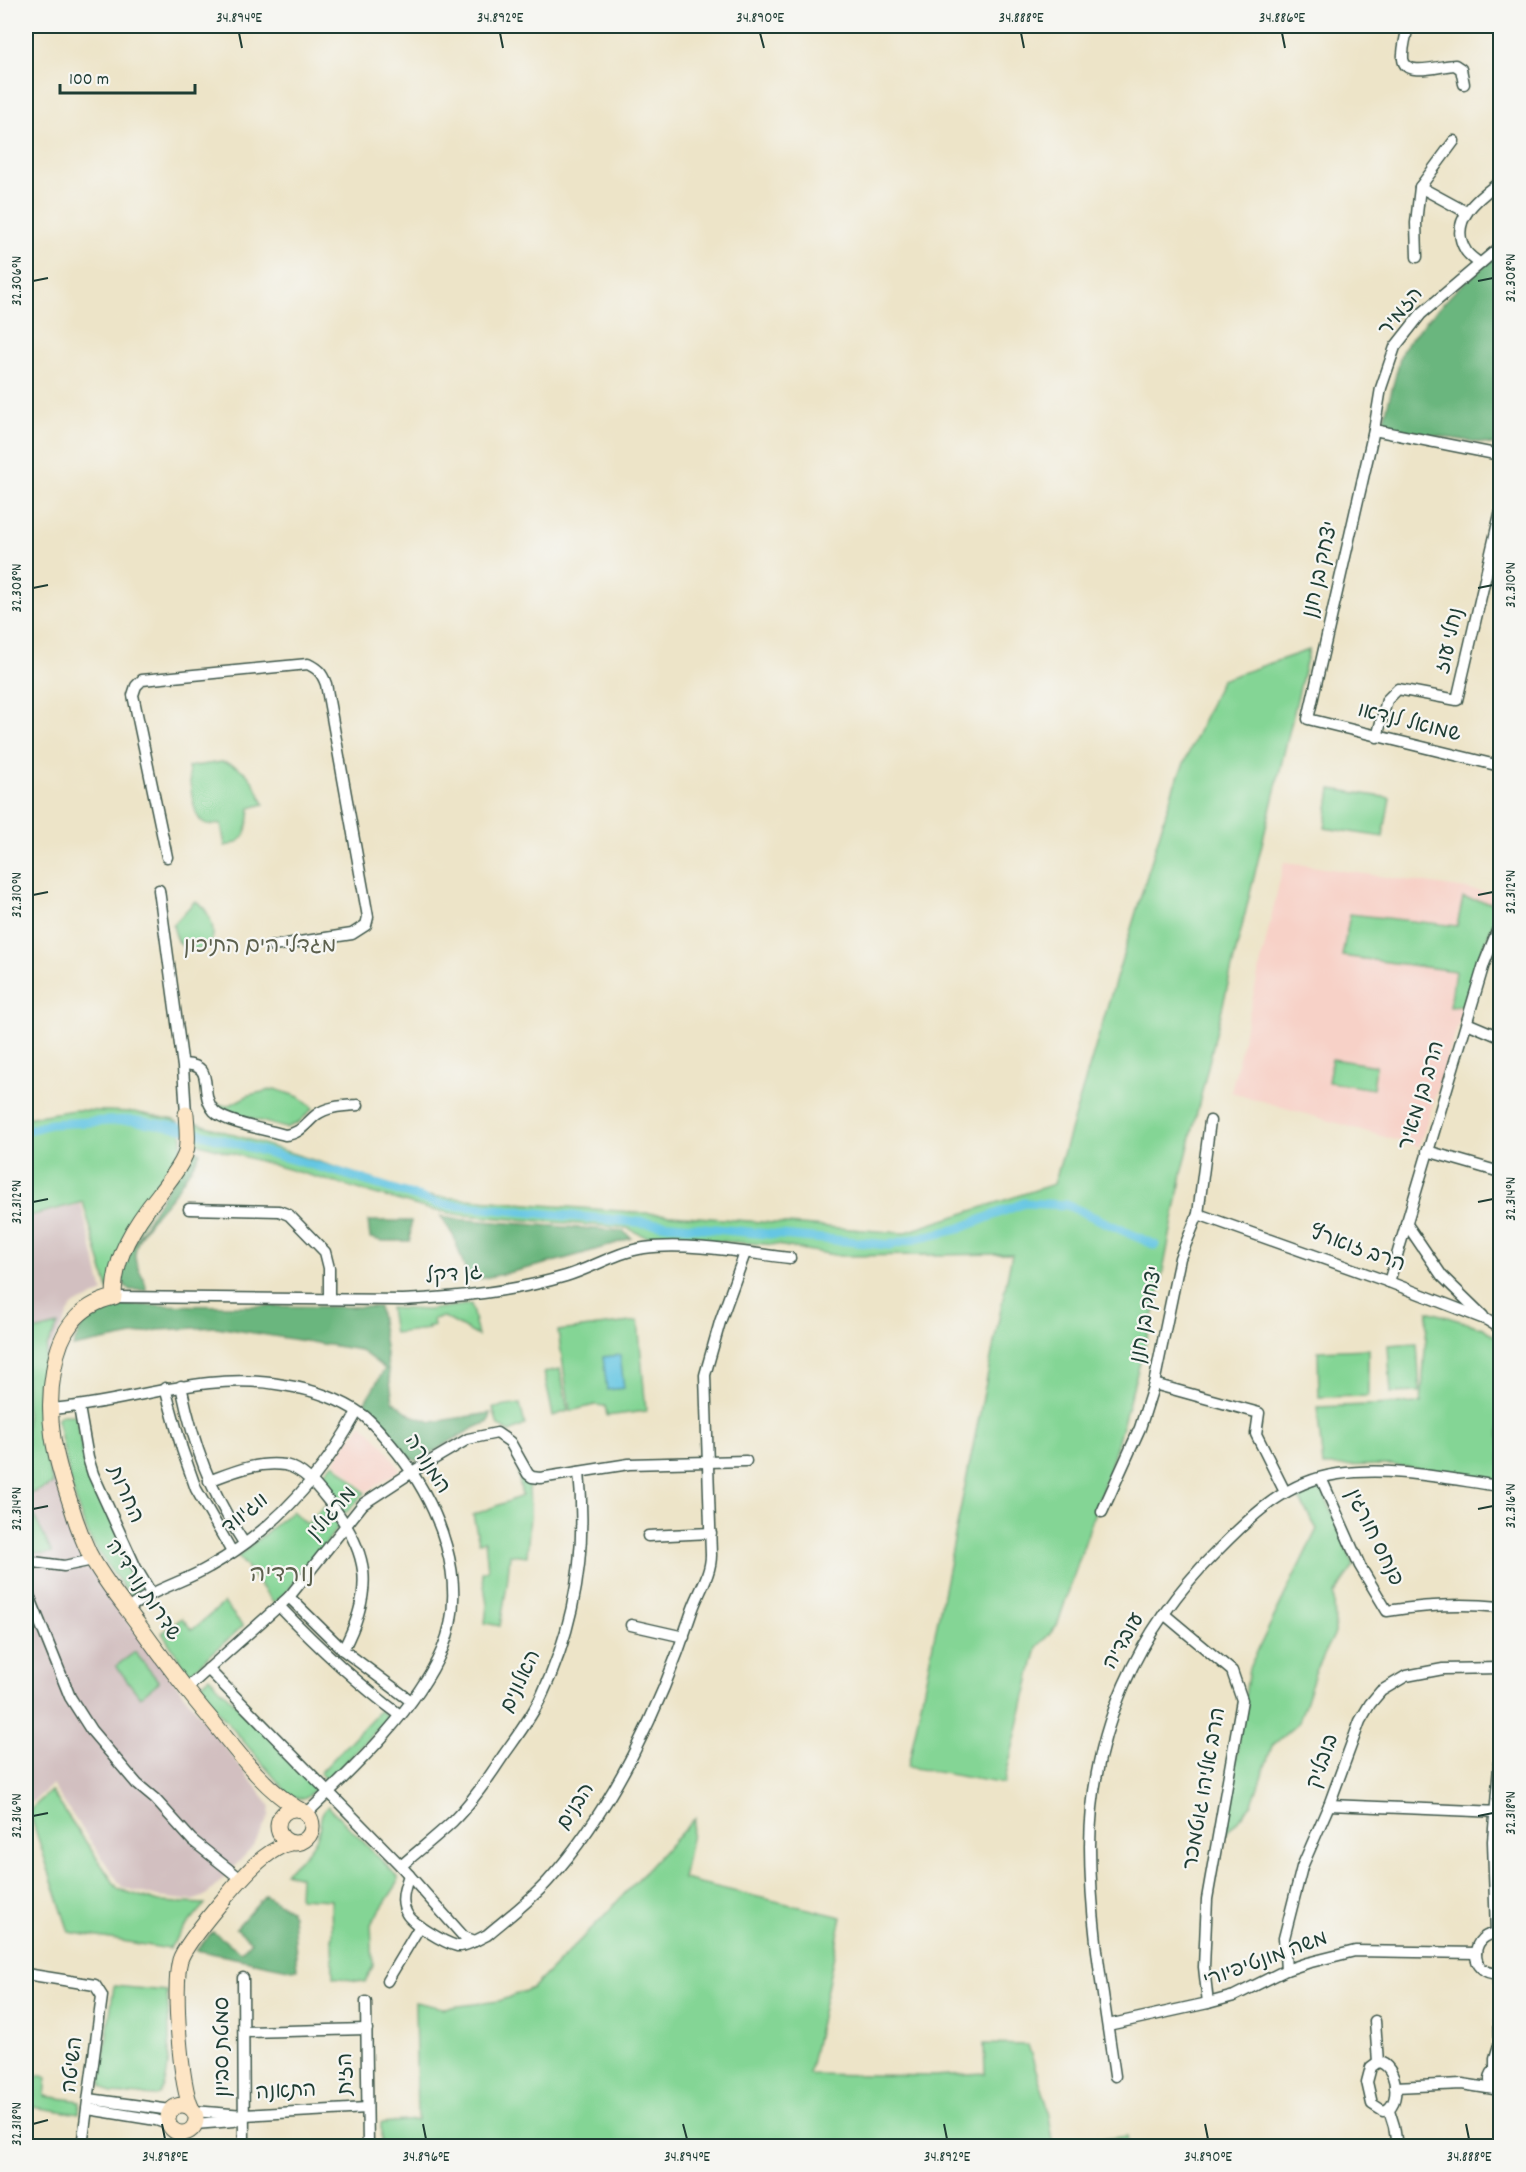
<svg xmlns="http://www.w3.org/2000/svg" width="1526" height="2172" font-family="Dekko,'Playpen Sans Hebrew',sans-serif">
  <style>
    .built { fill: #f7d1c7 }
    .industrial { fill: #d2bfc0 }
    .green { fill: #84d595; stroke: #528964; stroke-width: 1.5 }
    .forest { fill: #6bb67e; stroke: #457a59; stroke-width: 1.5 }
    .water { fill: #65c6e3; stroke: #42828c; stroke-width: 1.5 }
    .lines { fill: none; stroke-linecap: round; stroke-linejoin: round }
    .canal { stroke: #65c6e3; stroke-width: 9 }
    .street-casing { stroke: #3e564a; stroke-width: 13 }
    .secondary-casing { stroke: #3e564a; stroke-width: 17 }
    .street { stroke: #fff; stroke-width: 10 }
    .secondary { stroke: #fde5c5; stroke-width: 15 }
    .ticks { fill: none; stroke: #1f3d34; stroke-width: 2 }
    .labels { text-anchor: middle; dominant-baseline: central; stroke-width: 4.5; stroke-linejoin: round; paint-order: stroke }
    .street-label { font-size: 21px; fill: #1f3d34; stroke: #f6f6f2 }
    .neighbourhood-label { font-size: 22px; fill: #5d614e; stroke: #f6f6f2 }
    .quarter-label { font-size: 24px; fill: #5d614e; stroke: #f6f6f2 }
    .neatline { fill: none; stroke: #1f3d34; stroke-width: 2 }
    .ticks-label { font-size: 15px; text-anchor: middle; fill: #1f3d34 }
  </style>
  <rect width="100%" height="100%" fill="#f6f6f2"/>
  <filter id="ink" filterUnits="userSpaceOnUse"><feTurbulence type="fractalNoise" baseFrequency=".0167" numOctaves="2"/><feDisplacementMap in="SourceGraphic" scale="12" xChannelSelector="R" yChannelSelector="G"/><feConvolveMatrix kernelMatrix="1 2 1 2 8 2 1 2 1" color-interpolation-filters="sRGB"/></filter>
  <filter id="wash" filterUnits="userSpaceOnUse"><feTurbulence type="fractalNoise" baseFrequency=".008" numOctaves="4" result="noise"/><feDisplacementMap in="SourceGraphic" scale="24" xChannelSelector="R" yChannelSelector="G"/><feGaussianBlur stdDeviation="1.35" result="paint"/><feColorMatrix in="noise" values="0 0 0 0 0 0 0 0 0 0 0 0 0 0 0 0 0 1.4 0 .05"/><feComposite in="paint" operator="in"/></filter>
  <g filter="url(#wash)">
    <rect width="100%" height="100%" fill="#ede4c8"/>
    <g class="built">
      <polygon points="1284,862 1500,894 1419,1147 1231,1092"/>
      <polygon points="362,1424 384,1446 400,1470 367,1492 335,1461 346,1443"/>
    </g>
    <polygon class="industrial" points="81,1204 103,1292 72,1306 50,1349 43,1393 43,1435 73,1532 124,1617 270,1805 269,1816 253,1847 207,1895 193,1901 157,1897 122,1887 52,1785 26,1808 26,1218"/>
    <g class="green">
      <polygon points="1309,650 1182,1174 1157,1302 1114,1455 1057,1626 1037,1647 1004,1784 908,1767 1012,1254 840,1256 777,1245 644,1236 627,1228 461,1215 428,1209 196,1143 194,1122 426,1196 903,1233 1054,1184 1174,786 1221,680"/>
      <path d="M222,762C247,766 255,783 264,804L250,808C248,827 248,843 225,846L221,824C214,825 208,826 202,822C192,814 190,780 188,767Z"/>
      <polygon points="1331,789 1390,798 1383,837 1325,828"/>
      <polygon points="1463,898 1500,904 1462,1006 1450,1007 1455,971 1342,956 1350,914 1457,926"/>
      <path d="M195,901C207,907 216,926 212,940C212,941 207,947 207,948C183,951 178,949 173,925Z"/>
      <polygon points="1332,1059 1376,1066 1373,1089 1328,1082"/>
      <polygon points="275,1089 299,1097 313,1108 298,1123 286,1128 221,1110 218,1104 228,1106 249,1095"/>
      <polygon points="74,1110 134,1112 174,1120 179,1123 182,1137 181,1149 108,1289 83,1202 26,1217 26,1118"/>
      <polygon points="471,1304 478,1336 444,1317 433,1319 434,1326 428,1326 429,1329 394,1333 390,1308 427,1310"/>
      <polygon points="1428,1311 1483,1328 1500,1340 1500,1481 1392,1465 1323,1466 1317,1407 1421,1403"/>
      <polygon points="638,1321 646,1411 607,1416 605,1406 595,1405 570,1411 558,1331"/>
      <polygon points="58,1325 47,1346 39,1388 39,1435 53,1484 26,1496 26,1333"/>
      <polygon points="1417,1343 1420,1392 1391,1393 1388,1345"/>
      <polygon points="1368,1349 1368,1396 1319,1397 1318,1351"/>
      <polygon points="560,1369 568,1411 553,1416 544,1372"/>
      <polygon points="520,1404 525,1425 510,1432 498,1426 493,1408"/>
      <path d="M61,1415H76L84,1461L145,1589L131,1597C116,1577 100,1558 89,1536C72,1500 66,1457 57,1419Z"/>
      <polygon points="334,1463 365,1493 346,1513 342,1512 320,1482 320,1478"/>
      <polygon points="518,1473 529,1483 530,1515 527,1556 510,1554 507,1586 500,1626 485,1623 487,1605 482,1572 488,1570 485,1541 479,1542 473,1515 522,1496"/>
      <polygon points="1320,1484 1354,1566 1334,1595 1335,1633 1315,1673 1299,1722 1272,1746 1252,1804 1225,1835 1249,1668 1317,1529 1298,1497"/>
      <polygon points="26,1499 52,1553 44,1554 26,1551"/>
      <path d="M323,1507L339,1526C319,1552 300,1581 274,1603L238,1556L292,1511L307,1524Z"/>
      <polygon points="224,1603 243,1626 189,1674 162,1633 182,1618 192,1630"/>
      <polygon points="135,1652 159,1682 140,1697 116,1666"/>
      <path d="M209,1677L318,1787C308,1796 302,1803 289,1795L198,1688Z"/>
      <polygon points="380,1710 388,1718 328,1781 320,1773"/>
      <polygon points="51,1791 118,1889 159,1902 205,1904 182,1931 169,1949 69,1932 29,1811"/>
      <path d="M328,1806L398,1877V1883L371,1924L373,1966L365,1982L333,1977L331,1900L299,1898L300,1877L285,1872C296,1864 311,1850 317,1837C322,1826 318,1813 328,1806Z"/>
      <polygon points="695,1818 683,1879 842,1917 809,2074 933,2076 985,2073 984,2044 1028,2045 1047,2104 1054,2146 381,2146 381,2123 417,2120 415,2002 443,2008 499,2001 533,1988 600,1920"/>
      <path d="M114,1986L167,1991C168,2013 175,2083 157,2096L111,2093L102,2086L101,2078Z"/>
      <polygon points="26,2074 47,2077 45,2096 80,2101 79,2114 26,2106"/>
      <polygon points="1127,2136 1128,2146 1069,2146 1068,2144"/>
    </g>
    <g class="forest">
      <polygon points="1500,253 1500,446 1382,427 1402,351 1418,330 1457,289"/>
      <path d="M191,1149L200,1152L198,1157C190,1169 183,1181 175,1192C161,1211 136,1231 135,1255C134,1269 147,1276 146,1290H130C119,1283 120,1275 122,1263Z"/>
      <path d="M441,1216L453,1219L623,1231L631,1238C578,1257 525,1270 469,1281L454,1237Z"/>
      <polygon points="368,1221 411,1221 410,1241 382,1241 370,1238"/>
      <path d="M121,1305L379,1307L393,1401L411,1415L432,1422L491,1413L489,1422C464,1430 441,1449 416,1461C394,1448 381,1423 363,1405L385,1369L360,1350L216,1327L158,1330L73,1347C84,1316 89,1313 121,1305Z"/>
      <polygon points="265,1895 290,1910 293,1916 297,1969 293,1970 196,1950 213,1932 241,1952 251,1941 236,1928"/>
    </g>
    <polygon class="water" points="620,1355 624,1388 607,1390 603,1357"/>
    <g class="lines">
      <polyline class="canal" points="26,1131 50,1124 130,1120 177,1127 341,1173 440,1204 889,1245 958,1229 1024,1203 1067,1205 1155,1245"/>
    </g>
  </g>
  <g filter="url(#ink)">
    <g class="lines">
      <defs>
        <g id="street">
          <path d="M1408,26C1406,36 1402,49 1403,59C1405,78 1442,65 1455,65L1461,69L1464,84"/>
          <polyline points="1454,141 1420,187 1466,212"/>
          <polyline points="1500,247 1421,314 1395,347 1381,388 1374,430 1308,719 1500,766"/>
          <polyline points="1417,257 1416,223 1420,187"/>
          <path d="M1480,264C1476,260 1469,256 1466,251C1447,221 1479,197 1500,182"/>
          <polyline points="1374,430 1500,455"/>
          <polyline points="1377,737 1387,700 1398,689 1457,700 1500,514"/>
          <path d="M167,857L133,695L136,686L142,680L308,664C318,669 322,673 326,684L368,917L366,925L352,934L273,946"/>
          <polyline points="159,890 183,1067 186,1114"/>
          <polyline points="1467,1023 1500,1037"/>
          <path d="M183,1064C218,1065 197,1091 214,1111C225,1123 268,1130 285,1135C300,1134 305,1124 316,1115C327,1106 345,1106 358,1105"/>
          <polyline points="1427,1151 1500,1172"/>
          <polyline points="189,1209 279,1211 289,1215 325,1252 329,1268 329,1299"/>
          <polyline points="1198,1214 1389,1282 1487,1320 1500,1328"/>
          <polyline points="1406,1223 1442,1276 1483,1316"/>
          <polyline points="1389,1282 1484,964 1500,924"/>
          <path d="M114,1297L403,1300C458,1297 512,1292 566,1276C592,1268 617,1252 644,1248C687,1242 747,1253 790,1258"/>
          <polyline points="1154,1384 1259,1413 1256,1434 1285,1492"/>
          <path d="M181,1386C194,1447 210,1491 244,1543"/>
          <polyline points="165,1388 182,1449 196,1489 232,1552"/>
          <polyline points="79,1407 88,1458 93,1474 136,1568 151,1593"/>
          <path d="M49,1409C128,1404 203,1370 283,1385C310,1389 340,1399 363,1415C376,1425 386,1439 397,1452C439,1505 471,1583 442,1650C416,1710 353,1769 307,1813"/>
          <path d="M1321,1478L1360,1566L1387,1611C1426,1605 1462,1603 1500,1607"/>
          <path d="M209,1481C233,1472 258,1461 285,1465C303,1469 316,1485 327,1499C370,1552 375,1589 343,1650"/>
          <polyline points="1102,1512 1140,1428 1154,1384 1180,1258 1198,1214 1210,1121"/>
          <polyline points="648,1536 711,1533"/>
          <polyline points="26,1561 64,1566 93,1560"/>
          <polyline points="26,1588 70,1697 91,1730 137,1784 155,1799 192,1840 242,1880"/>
          <polyline points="289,1597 343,1650 411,1701"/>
          <path d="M279,1606C318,1647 354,1681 400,1715"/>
          <path d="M127,1610C152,1589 182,1583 209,1567C273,1531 322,1476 357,1412"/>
          <polyline points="1164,1614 1232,1671 1242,1700 1207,1899 1204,1967 1208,2003"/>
          <polyline points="631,1625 684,1637"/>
          <path d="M208,1669L401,1866L464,1937L475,1941L487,1935C507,1918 530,1901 548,1881C613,1809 661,1706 691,1614C697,1594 711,1576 711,1555L705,1375L720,1322L745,1253"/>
          <polyline points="186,1689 289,1597 363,1504 412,1472 468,1439 497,1433 510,1442 528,1474 532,1477 540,1478 629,1464 746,1461"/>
          <polyline points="1329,1805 1500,1812"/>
          <path d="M401,1866C418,1851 436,1837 453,1821C472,1802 488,1779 503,1756C517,1736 532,1717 542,1695C576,1623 587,1550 579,1472"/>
          <path d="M409,1875C405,1887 400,1900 406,1912C410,1923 445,1943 457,1946C464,1947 469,1943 475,1941"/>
          <polyline points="1496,1933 1493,1841 1500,1754"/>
          <path d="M1500,1934C1469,1930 1467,1977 1500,1973"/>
          <polyline points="1286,1970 1284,1938 1302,1867 1329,1805 1360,1721 1370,1704 1381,1691 1406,1676 1443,1669 1500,1668"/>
          <polyline points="26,1974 95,1985 102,1996 82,2146"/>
          <polyline points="1498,1974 1500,2042"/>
          <polyline points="243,1978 244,2146"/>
          <polyline points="387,1981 420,1926"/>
          <polyline points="366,2002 368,2146"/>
          <polyline points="1375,2021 1378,2062"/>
          <polyline points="1108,2025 1208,2003 1234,1996 1286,1970 1307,1963 1355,1951 1476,1953"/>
          <polyline points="244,2032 367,2029"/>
          <path d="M1378,2062C1397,2064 1403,2107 1383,2111L1372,2104L1367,2082L1371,2067Z"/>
          <polyline points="1495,2070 1495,2058 1500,2042"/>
          <path d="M1115,2076C1104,2000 1090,1923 1090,1846C1091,1731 1137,1630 1218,1550C1252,1515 1287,1481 1338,1474C1391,1466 1448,1479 1500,1486"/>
          <polyline points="1395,2087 1462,2084 1494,2089"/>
          <path d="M1498,2091C1490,2087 1488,2080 1492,2073L1500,2068"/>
          <polyline points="89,2099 171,2110"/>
          <polyline points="88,2109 156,2120 170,2125"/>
          <polyline points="1389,2110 1394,2126 1397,2146"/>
          <polyline points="193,2111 244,2115 367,2108"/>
          <polyline points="194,2124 234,2121 244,2115"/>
        </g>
        <g id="secondary">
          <path d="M186,1114C187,1128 189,1143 185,1155C179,1170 168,1182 159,1194C134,1225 114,1256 114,1297C77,1306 60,1331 54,1368C45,1417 54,1455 70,1502C75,1519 81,1536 89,1553C102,1578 121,1601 138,1624C161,1656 184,1688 210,1718C236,1750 262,1787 298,1809"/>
          <circle cx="295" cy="1826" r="17"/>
          <circle cx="182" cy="2119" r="14"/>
          <path d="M192,2109C180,2087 173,1985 180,1960C186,1941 246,1871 263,1858C272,1851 281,1845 291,1843"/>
        </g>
      </defs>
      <use href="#street" class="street-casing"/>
      <use href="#secondary" class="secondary-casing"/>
      <use href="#street" class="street"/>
      <use href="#secondary" class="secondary"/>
    </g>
  </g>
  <path class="ticks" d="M239,33L242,48M500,33L503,48M760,33L764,48M1021,33L1024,48M1282,33L1285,48M33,281L48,278M1478,281L1493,278M33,588L48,585M1478,588L1493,585M33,895L48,892M1478,895L1493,892M33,1202L48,1199M1478,1202L1493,1199M33,1509L48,1506M1478,1509L1493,1506M33,1816L48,1813M1478,1816L1493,1813M33,2124L48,2120M162,2124L165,2139M423,2124L426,2139M683,2124L687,2139M944,2124L947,2139M1205,2124L1208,2139M1466,2124L1469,2139"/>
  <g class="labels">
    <g class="street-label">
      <text transform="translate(1402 313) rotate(-50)">הזמיר</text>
      <text transform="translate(1322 570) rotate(-77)">יצחק בן חנן</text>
      <text transform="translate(1451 641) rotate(-77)">נחלי עוז</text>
      <text transform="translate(1409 724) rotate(14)">שמואל לנדאו</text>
      <text transform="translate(1423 1096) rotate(-73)">הרב בן מאיר</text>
      <text transform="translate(1357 1250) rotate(20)">הרב זוארץ</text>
      <text transform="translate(454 1276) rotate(-5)">גן דקל</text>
      <text transform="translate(1148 1315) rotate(-79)">יצחק בן חנן</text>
      <text transform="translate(426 1465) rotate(57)">המנורה</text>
      <text transform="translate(124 1495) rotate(66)">החרות</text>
      <text transform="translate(333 1514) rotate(-49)">מרגולין</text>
      <text transform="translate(246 1515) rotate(-39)">ווג'ווד</text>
      <text transform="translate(1373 1538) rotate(64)">פנחס חורגין</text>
      <text transform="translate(142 1591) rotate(56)">שדרות נורדיה</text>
      <text transform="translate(1125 1642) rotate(-60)">עובדיה</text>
      <text transform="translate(522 1682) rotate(-64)">האלונים</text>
      <text transform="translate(1324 1762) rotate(-70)">בובליק</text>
      <text transform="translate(1206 1789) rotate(-80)">הרב אליהו גוטמכר</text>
      <text transform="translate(577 1807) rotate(-57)">הבנים</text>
      <text transform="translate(1266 1961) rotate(-20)">משה מונטיפיורי</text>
      <text transform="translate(224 2047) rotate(-90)">סמטת סביון</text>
      <text transform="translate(74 2065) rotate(-83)">השיטה</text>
      <text transform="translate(347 2074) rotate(-90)">הזית</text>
      <text transform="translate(286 2093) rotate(-3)">התאנה</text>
    </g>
    <g class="neighbourhood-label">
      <text x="260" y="947">מגדלי הים התיכון</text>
    </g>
    <g class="quarter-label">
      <text x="282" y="1576">נורדיה</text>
    </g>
  </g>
  <rect width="1526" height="2172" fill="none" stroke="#f6f6f2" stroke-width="66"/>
  <path d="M60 84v9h135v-9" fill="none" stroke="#1f3d34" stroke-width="3"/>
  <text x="69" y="84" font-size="18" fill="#1f3d34" stroke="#f6f6f2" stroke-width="4.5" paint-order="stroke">100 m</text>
  <rect x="33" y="33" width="1460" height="2106" class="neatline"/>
  <g class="ticks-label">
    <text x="239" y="22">34.894°E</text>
    <text x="500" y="22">34.892°E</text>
    <text x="760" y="22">34.890°E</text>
    <text x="1021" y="22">34.888°E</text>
    <text x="1282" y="22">34.886°E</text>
    <text transform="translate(1510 278) rotate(-90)" y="5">32.308°N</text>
    <text transform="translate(16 281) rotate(-90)" y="5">32.306°N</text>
    <text transform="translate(1510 585) rotate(-90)" y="5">32.310°N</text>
    <text transform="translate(16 588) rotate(-90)" y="5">32.308°N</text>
    <text transform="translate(1510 892) rotate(-90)" y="5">32.312°N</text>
    <text transform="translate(16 895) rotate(-90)" y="5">32.310°N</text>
    <text transform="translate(1510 1199) rotate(-90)" y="5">32.314°N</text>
    <text transform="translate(16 1202) rotate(-90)" y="5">32.312°N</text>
    <text transform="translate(1510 1506) rotate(-90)" y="5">32.316°N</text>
    <text transform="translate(16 1509) rotate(-90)" y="5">32.314°N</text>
    <text transform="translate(1510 1813) rotate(-90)" y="5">32.318°N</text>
    <text transform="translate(16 1816) rotate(-90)" y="5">32.316°N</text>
    <text transform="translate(16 2124) rotate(-90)" y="5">32.318°N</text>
    <text x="165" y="2161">34.898°E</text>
    <text x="426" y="2161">34.896°E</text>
    <text x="687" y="2161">34.894°E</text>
    <text x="947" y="2161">34.892°E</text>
    <text x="1208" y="2161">34.890°E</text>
    <text x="1469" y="2161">34.888°E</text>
  </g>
</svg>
